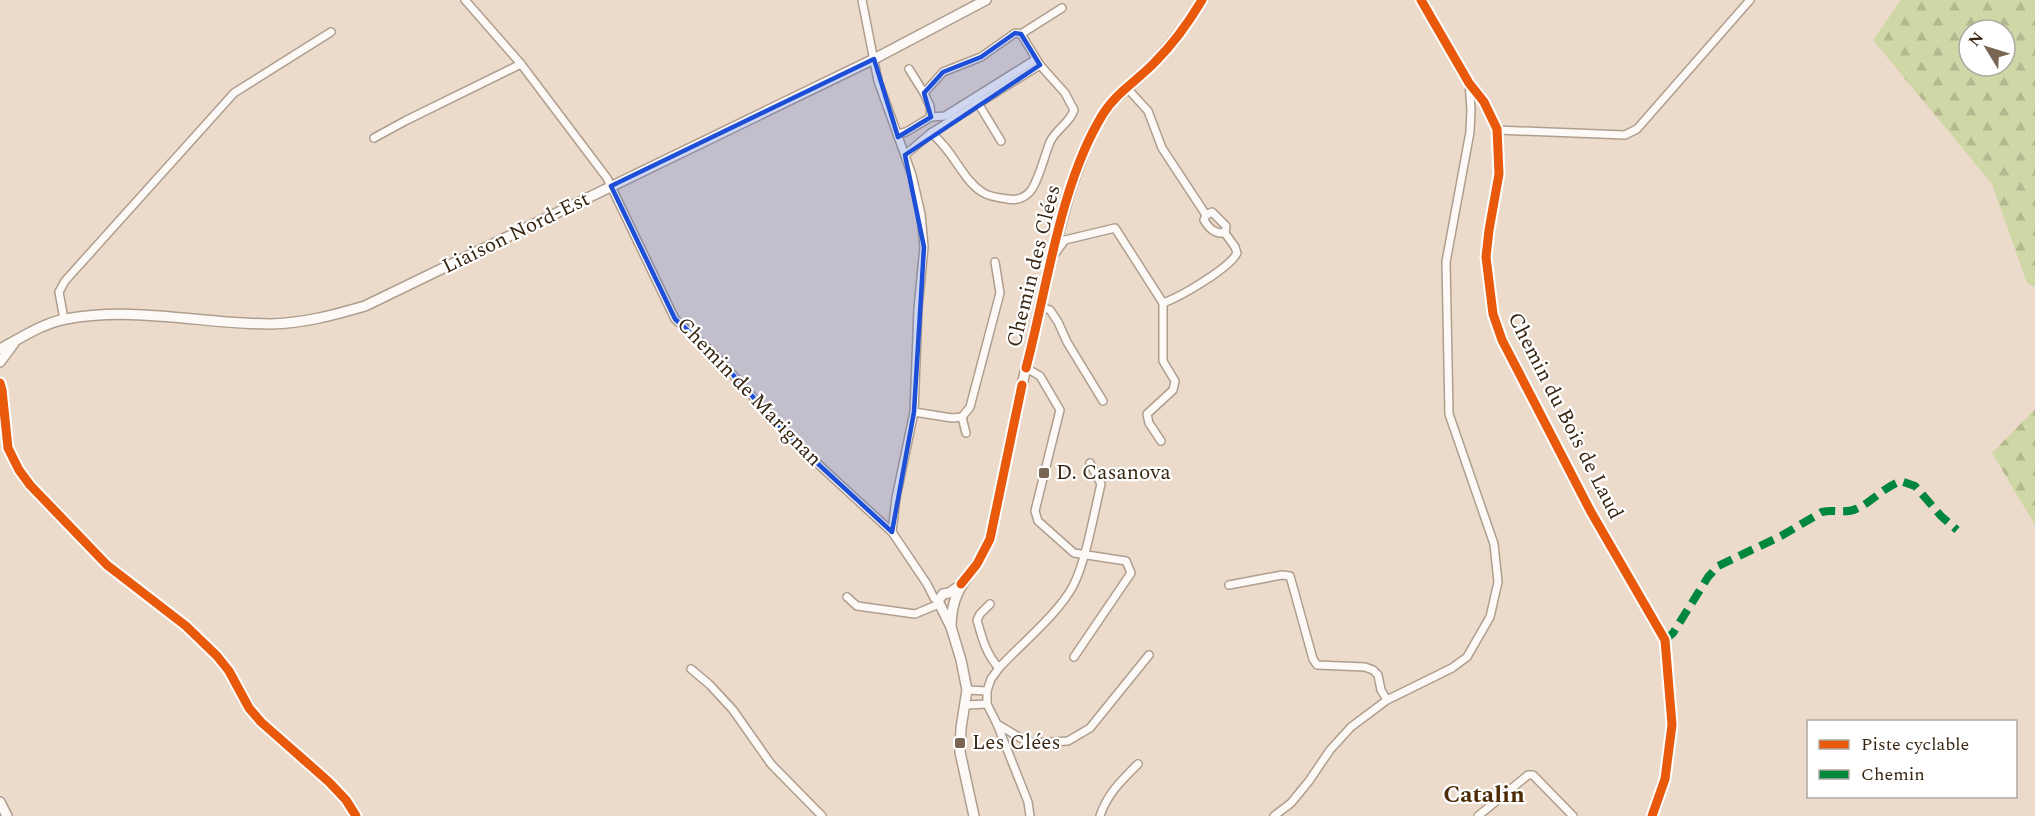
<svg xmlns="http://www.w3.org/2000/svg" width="2035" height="816" font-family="Spectral,serif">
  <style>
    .forest { fill: url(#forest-firs); fill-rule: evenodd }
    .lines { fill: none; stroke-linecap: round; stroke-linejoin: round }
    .street-casing { stroke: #af9e8e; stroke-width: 10 }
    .secondary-casing { stroke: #af9e8e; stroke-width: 12 }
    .street { stroke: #fcf9f7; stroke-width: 7 }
    .secondary { stroke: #fcf9f7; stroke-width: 9 }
    .quiet { stroke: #00873e; stroke-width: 8; stroke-dasharray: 15 8; stroke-linecap: butt }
    .cycleway-casing { stroke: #fff; stroke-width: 13 }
    .cycleway { stroke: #e8590c; stroke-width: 9 }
    .marked { fill: #1d4ed8; fill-opacity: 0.2; stroke: #1d4ed8; stroke-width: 4.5; stroke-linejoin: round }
    .poi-dot { fill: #786552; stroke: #fff; stroke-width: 2 }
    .labels { text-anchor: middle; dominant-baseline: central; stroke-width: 4.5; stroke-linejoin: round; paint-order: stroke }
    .street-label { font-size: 21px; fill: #392612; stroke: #fff }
    .poi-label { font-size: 21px; fill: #392612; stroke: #fff; text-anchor: start }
    .quarter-label { font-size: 24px; font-weight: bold; fill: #4d2c05; stroke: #fff }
  </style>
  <defs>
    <pattern id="forest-firs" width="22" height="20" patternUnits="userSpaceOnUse" patternTransform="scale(1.5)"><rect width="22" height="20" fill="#d0d7a7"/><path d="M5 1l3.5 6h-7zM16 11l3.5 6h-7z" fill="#b3b88f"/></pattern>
  </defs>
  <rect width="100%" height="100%" fill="#ecdaca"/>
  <g class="forest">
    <path d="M1901,0H2035V287L2027,283L1992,184L1873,40ZM1969,30H2005V66H1969Z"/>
    <polygon points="2035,409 2035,525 1992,453"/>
  </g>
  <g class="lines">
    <defs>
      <g id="street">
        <polyline points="465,0 521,64 607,178 675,319 714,354 792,440 892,532 927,584 934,598 938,601"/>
        <polyline points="862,0 878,81 912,175 921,214 924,247 918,309 914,412 896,498 892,532"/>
        <polyline points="1421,0 1469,83 1484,102 1497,129 1499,174 1489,230 1486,257 1493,314 1502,340 1591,512 1665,640 1672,725 1665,779 1652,816"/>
        <polyline points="1021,34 1062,8"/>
        <polyline points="909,69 924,93"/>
        <polyline points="1127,88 1148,111 1162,148 1206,215"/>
        <polyline points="978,103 1001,141"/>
        <polyline points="931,117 945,116 1036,59"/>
        <polyline points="1497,130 1625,135 1637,129 1750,0"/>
        <path d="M897,134L906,132L931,117L930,106L924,93L943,72L981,57L1015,33L1021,34L1040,65L1065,93L1074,110C1070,123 1056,129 1050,142C1044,157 1040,176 1032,189C1027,197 1017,201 1008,199C1000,198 989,197 982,192C962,179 953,150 931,133"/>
        <polyline points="374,138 405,121 521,64"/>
        <polyline points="905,155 931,133 1040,65"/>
        <polyline points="1054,255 1065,240 1115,228 1163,303 1163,361 1175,381 1173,390 1147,414 1149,423 1161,441"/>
        <path d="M1163,303C1180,297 1230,268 1237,253L1235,247L1225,233L1226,226L1212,212L1206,215L1204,220C1209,228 1214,234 1225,233"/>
        <polyline points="1041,307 1050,310 1058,322 1067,342 1103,401"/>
        <polyline points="64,319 59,292 65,281 234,93 331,32"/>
        <polyline points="1026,368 1040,376 1060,410 1035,511 1038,521 1074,553 1126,561 1131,573 1074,657"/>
        <polyline points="914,412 952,418 962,417 970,407 1000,293 995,262"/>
        <polyline points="962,417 966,433"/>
        <polyline points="1229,585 1282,575 1290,576 1313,659 1317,665 1365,667 1373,670 1378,675 1381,690 1387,700"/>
        <polyline points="847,597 857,606 915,614 939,604"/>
        <path d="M990,604L980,614L977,620C982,638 986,654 999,668"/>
        <polyline points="691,669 710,685 733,710 771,764 822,816"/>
        <polyline points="967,690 987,691"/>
        <polyline points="966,705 987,704"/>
        <polyline points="997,724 1024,740 1035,743 1068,741 1090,728 1149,655"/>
        <path d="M1030,816L1028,802L997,724L987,704V691L991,679L999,668C1020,645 1059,613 1073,586C1086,561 1094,513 1101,484L1090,463"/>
        <path d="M1100,816C1107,794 1122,780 1138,764"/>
        <polyline points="1274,816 1291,803 1309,781 1330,750 1351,727 1387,700 1452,668 1467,657 1490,617 1498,582 1494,544 1449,414 1446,262 1470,132 1471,109 1469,83"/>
        <polyline points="1478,816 1528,775 1533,775 1573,816"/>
      </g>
      <g id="secondary">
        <path d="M0,349C21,338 43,323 66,319C134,306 203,324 271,324C305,323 334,315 365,306L874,59L986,0"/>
        <polyline points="0,362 14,343"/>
        <polyline points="0,383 2,390 8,448 19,470 30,485 107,565 186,626 217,656 229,671 249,708 261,722 329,782 346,800 356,816"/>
        <polyline points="961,585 949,593 943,594 938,601 951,627 961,660 967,690 961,728 960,752 974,816"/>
        <path d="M951,627C951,584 975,575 990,539L1022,385L1051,260L1070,191L1085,149L1093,130L1112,102L1155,62L1186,25L1202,0"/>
        <polyline points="0,802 7,816"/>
      </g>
    </defs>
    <use href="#street" class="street-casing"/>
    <use href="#secondary" class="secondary-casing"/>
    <use href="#street" class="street"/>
    <use href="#secondary" class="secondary"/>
    <path class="quiet" d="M1665,640L1673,633L1708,577L1718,566L1781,536L1822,512C1834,509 1845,514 1856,509C1872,502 1884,487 1901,481L1915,486L1941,516L1957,530"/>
    <defs>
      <g id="cycleway">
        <polyline points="1421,0 1469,83 1484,102 1497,129 1499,174 1489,230 1486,257 1493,314 1502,340 1591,512 1665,640 1672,725 1665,779 1652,816"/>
        <path d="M1026,368C1047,289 1060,183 1103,114C1116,93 1138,80 1155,62C1173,44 1189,22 1202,0"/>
        <polyline points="0,383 2,390 8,448 19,470 30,485 107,565 186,626 217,656 229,671 249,708 261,722 329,782 346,800 356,816"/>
        <polyline points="961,584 977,564 990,539 1022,385"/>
      </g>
    </defs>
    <use href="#cycleway" class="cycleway-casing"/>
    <use href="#cycleway" class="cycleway"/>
  </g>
  <path class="marked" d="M1015,33L1021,34L1040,65L905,155L924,247L914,412L892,532L792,440L714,354L675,319L611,186L874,59L898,137L931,117L924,93L943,72L981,57Z"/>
  <g class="poi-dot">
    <rect x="1038" y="467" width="12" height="12" rx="3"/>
    <rect x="954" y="737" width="12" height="12" rx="3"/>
  </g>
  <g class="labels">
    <g class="street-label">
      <text transform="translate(516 233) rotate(-26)">Liaison Nord-Est</text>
      <text transform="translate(1034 266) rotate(-76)">Chemin des Clées</text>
      <text transform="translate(749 392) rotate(46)">Chemin de Marignan</text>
      <text transform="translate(1565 416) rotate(63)">Chemin du Bois de Laud</text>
    </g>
    <g class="poi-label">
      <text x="1056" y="473">D. Casanova</text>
      <text x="972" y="743">Les Clées</text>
    </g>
    <g class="quarter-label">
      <text x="1484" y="795">Catalin</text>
    </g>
  </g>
  <rect x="1807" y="720" width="210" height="78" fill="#ffffff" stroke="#b0a8a0" stroke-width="1.5"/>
  <rect x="1819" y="740" width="30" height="9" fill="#e8590c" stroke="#b0a8a0" stroke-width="1.5"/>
  <text x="1861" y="750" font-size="18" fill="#392612">Piste cyclable</text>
  <rect x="1819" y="770" width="30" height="9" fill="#00873e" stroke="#b0a8a0" stroke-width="1.5"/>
  <text x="1861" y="780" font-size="18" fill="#392612">Chemin</text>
  <g transform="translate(1987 48) rotate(308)"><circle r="28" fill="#ffffff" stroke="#b0a8a0" stroke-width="1.5"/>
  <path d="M0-4.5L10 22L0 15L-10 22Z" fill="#786552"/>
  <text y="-9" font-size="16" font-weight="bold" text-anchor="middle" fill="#392612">N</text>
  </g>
</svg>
